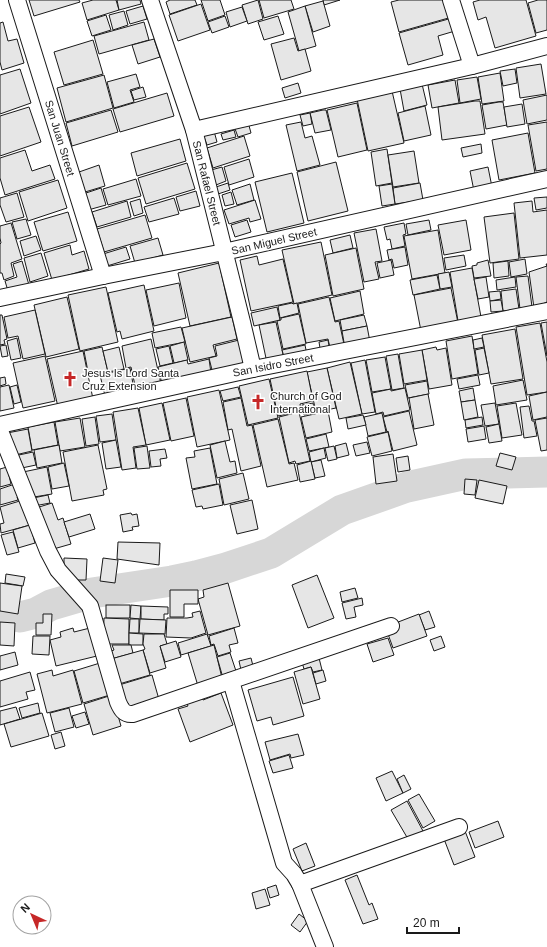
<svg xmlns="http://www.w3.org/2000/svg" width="547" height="947" font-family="Helvetica,sans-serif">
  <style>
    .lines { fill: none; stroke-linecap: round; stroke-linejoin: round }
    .river { stroke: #d7d7d7; stroke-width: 31 }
    .building { fill: #e6e6e6; stroke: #1a1a1a }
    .street-casing { stroke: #1a1a1a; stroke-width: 18 }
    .street { stroke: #fff; stroke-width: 16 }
    .labels { text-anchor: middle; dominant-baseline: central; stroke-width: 3; stroke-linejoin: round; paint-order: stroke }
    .street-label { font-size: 11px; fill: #1a1a1a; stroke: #fff }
    .poi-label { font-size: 11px; fill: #1a1a1a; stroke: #fff; text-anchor: start }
  </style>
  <rect width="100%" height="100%" fill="#fff"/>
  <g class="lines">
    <polyline class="river" points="0,614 20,617 36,613 51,605 92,593 172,581 196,576 226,568 271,553 342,510 407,487 466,474 547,472"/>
  </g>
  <g class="building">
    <polygon points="29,0 79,0 80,2 34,16"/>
    <polygon points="93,0 116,0 119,10 87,20 82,3"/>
    <polygon points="117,0 140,0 141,4 119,10"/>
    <polygon points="170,0 195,0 197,5 170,14 166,2"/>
    <polygon points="201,0 220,0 225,15 208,21"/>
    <polygon points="258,0 263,19 248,24 242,5"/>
    <polygon points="259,0 291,0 294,9 264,18"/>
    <polygon points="323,0 340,0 324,5"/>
    <polygon points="399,0 447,0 452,17 399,32 391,2"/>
    <polygon points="480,0 526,0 536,36 495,48 486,17 478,20 473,2"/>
    <polygon points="538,0 547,0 547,30 536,33 528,3"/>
    <polygon points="323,1 330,26 313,32 305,6"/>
    <polygon points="201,4 210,30 178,41 169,15"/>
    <polygon points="143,6 147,19 130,24 126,11"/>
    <polygon points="305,6 316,46 299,51 288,12"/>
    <polygon points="242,7 247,21 230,27 226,12"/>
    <polygon points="124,11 128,25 113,30 109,15"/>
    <polygon points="106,15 111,30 92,36 87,21"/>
    <polygon points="225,16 229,27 212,33 208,22"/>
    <polygon points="278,16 284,34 264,40 258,22"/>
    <polygon points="452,18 455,31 438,36 443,55 408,65 399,33"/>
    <polygon points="3,22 8,41 17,39 24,63 2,70 0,62 0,23"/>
    <polygon points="144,22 149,40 99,54 94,36"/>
    <polygon points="294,38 298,51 305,49 311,71 281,80 271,44"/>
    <polygon points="154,39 160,57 138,64 132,45"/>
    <polygon points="93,40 103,74 64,85 54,52"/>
    <polygon points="541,64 546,94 520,98 516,68"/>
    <polygon points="20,69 31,103 0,114 0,75"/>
    <polygon points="515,69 517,83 503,86 500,71"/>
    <polygon points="500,73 504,101 482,104 478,77"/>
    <polygon points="136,74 140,87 130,90 134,102 114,108 107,82"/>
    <polygon points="104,75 113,108 66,122 57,88"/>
    <polygon points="477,77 481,99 460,103 457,80"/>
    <polygon points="455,80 459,103 432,108 428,85"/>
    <polygon points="298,83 301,93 285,98 282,88"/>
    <polygon points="422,84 427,105 404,111 400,89"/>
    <polygon points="143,87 146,97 134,100 131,91"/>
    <polygon points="392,91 404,143 368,151 357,99"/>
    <polygon points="167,93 174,116 120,132 113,109"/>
    <polygon points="547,95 547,120 527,124 523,100"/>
    <polygon points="475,101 480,101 485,134 442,140 438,107"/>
    <polygon points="499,102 503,102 507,125 486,129 482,105"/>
    <polygon points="357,103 367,150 338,157 327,110"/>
    <polygon points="522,104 525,124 507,127 504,107"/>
    <polygon points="425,106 431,135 404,141 398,113"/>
    <polygon points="29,107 41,142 0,156 0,116"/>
    <polygon points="111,110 118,132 72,146 66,123"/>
    <polygon points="323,110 326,110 331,130 315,133 310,113"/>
    <polygon points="310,113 312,124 303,126 300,115"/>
    <polygon points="248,122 251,133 238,137 234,126"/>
    <polygon points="301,122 305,138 312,136 320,165 297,171 286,125"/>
    <polygon points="547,122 547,169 536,171 528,125"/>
    <polygon points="234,130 236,137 223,140 221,134"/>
    <polygon points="214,131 217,142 207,145 203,134"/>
    <polygon points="528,133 535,173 499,180 492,140"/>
    <polygon points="244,136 250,156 213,168 207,148"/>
    <polygon points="180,139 186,161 137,176 131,153"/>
    <polygon points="481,144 482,153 463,157 461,148"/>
    <polygon points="387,149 392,183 376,186 371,152"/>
    <polygon points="25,150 32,171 50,165 55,179 5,195 0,178 0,158"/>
    <polygon points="414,151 419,183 393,187 388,155"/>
    <polygon points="249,159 254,177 229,185 224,167"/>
    <polygon points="336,162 348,211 308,221 297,172"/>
    <polygon points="187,163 195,189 146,204 138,178"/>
    <polygon points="99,165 105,186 85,192 79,172"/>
    <polygon points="222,167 226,181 216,185 211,170"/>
    <polygon points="488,167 492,187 474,191 470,171"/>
    <polygon points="292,173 304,223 267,232 255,182"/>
    <polygon points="136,179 141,196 108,205 103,189"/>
    <polygon points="58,180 67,208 28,221 19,192"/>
    <polygon points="228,183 230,190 218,194 216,187"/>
    <polygon points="420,183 423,200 395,204 393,188"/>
    <polygon points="250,184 254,200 237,205 232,190"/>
    <polygon points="392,184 395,204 382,206 379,186"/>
    <polygon points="101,188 106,205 88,210 83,194"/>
    <polygon points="196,191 200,206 180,211 176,197"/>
    <polygon points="231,192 234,204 225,206 222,195"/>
    <polygon points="17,193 24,217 6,222 0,205 0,198"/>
    <polygon points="547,197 547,208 536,210 534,198"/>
    <polygon points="174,198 179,214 149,222 144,207"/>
    <polygon points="140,199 143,213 134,216 130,202"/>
    <polygon points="255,200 261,219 250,222 249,218 229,224 224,210"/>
    <polygon points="127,201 131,217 97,227 92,212"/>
    <polygon points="532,201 533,212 547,210 547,255 520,258 514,203"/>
    <polygon points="68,212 77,241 43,251 34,222"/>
    <polygon points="514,213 519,259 490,263 484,217"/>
    <polygon points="145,215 152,238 104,252 97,229"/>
    <polygon points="26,219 31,235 17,239 12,222"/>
    <polygon points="247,220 251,232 235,237 231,225"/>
    <polygon points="429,220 431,230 408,235 406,224"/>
    <polygon points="466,220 471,250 444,255 438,225"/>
    <polygon points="11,223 22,259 11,263 14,276 4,280 2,273 0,273 0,244 1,243 0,238 0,226"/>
    <polygon points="404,223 406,234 403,235 405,246 392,249 390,239 387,240 384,227"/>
    <polygon points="376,229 382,261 375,262 379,279 364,282 354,233"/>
    <polygon points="438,230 445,273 412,279 404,236"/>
    <polygon points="350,235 353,248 333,253 330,240"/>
    <polygon points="36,236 41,250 24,256 20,241"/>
    <polygon points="158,238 163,255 135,263 130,246"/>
    <polygon points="321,242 332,295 294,304 282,250"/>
    <polygon points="70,245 72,255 84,251 89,269 52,280 44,253"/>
    <polygon points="126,247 130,259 107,266 103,254"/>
    <polygon points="405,247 408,265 394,268 392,259 389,260 387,250"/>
    <polygon points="356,248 364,289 333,296 325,255"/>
    <polygon points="41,253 48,276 30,282 24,258"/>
    <polygon points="464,255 466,266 446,270 444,258"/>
    <polygon points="257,256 259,265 283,259 293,302 251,311 240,260"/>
    <polygon points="525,259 527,274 511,277 509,262"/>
    <polygon points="391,260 394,275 380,278 377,263"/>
    <polygon points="488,260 491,276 474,278 472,266 477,265 477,263"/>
    <polygon points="22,261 29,285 8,291 5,281 17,277 13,264"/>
    <polygon points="508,261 509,276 494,278 493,263"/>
    <polygon points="219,263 231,317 190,326 178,273"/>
    <polygon points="546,264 547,264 547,302 534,308 529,272 547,266"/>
    <polygon points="472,268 481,317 458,321 450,272"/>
    <polygon points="449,272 452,287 440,289 438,274"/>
    <polygon points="437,275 440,289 413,295 410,280"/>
    <polygon points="528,276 532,307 520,309 516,277"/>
    <polygon points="486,277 489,297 478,299 474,279"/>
    <polygon points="515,277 516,287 497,290 496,280"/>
    <polygon points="179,283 186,318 154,326 146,290"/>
    <polygon points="144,285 154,331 122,339 120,331 117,332 108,293"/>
    <polygon points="106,287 118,342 80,351 68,295"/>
    <polygon points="451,288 458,323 421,331 414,295"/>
    <polygon points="516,289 519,309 503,311 501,291"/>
    <polygon points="360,291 364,314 335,321 330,298"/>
    <polygon points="500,291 501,299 490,301 489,292"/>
    <polygon points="67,297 79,349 46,357 34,305"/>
    <polygon points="329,297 335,322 339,321 345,349 331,352 328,339 306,343 298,304"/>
    <polygon points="501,300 503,311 491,312 490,301"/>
    <polygon points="292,303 293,304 297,303 299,313 280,318 278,306"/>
    <polygon points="277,307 280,320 254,326 251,313"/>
    <polygon points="35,310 45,354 23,359 18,336 8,338 4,317"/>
    <polygon points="299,314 306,344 283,349 277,321 281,320 281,318"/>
    <polygon points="0,315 2,315 7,339 4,340 5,344 0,345"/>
    <polygon points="364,315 367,326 342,331 340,320"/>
    <polygon points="232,317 237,339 213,345 216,356 190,362 182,328"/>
    <polygon points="276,322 284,359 267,363 259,325"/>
    <polygon points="547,322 547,356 541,323"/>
    <polygon points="540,323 547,362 547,392 527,395 516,327"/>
    <polygon points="367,326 370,342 345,348 342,331"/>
    <polygon points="181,327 185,342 155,348 152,333"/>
    <polygon points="515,329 523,379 491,384 482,335"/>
    <polygon points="472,336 478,374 452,379 446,341"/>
    <polygon points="17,338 21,358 11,360 7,341"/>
    <polygon points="482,338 484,347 474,349 473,340"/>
    <polygon points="151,339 161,384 136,390 131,367 126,368 122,346"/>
    <polygon points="243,339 250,366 213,374 209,358 217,356 215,346"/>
    <polygon points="328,340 330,352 321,354 319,342"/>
    <polygon points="184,342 188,360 174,363 170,346"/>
    <polygon points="6,345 8,356 2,357 0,346"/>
    <polygon points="305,345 307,355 285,360 282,350"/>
    <polygon points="169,346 173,363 160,366 156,349"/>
    <polygon points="102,347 108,372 89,377 84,351"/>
    <polygon points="119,347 124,369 108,372 103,351"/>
    <polygon points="436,347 437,350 446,348 452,385 429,389 422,350"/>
    <polygon points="484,348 489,373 479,375 475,350"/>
    <polygon points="422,350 427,380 404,384 399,354"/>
    <polygon points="83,351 93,399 58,407 47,359"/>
    <polygon points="398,354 404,388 392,390 386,356"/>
    <polygon points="45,356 55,401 23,408 13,363"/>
    <polygon points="385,357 391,389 372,392 366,360"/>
    <polygon points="209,359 211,373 162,384 158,367 187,360 188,364"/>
    <polygon points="365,360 375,412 362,414 351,363"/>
    <polygon points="350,362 362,414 339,419 327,368"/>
    <polygon points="130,368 135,394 106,400 100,375"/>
    <polygon points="327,368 336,408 316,412 307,372"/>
    <polygon points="307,371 313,401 300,404 301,411 278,416 270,379"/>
    <polygon points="478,375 480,385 459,389 457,379"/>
    <polygon points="5,377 6,384 0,386 0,378"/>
    <polygon points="269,379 278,418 248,425 239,386"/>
    <polygon points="523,380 527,400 496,405 493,386"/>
    <polygon points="427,381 429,394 408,398 405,385"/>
    <polygon points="9,385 14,408 0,411 0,387"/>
    <polygon points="17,385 21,402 14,404 10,387"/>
    <polygon points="238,387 241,397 223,401 220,391"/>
    <polygon points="405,388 410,410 384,416 383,412 376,414 372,393 391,389 391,391"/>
    <polygon points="473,388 475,400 461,402 459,391"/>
    <polygon points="219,390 230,440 197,447 187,397"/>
    <polygon points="547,392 547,417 533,420 529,396"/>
    <polygon points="428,394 434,425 414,429 409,398"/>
    <polygon points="186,398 194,436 171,441 163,403"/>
    <polygon points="241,398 247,426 252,425 261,466 241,471 232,429 228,430 223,402"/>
    <polygon points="475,400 478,417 464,420 461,402"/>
    <polygon points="162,403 170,440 146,445 139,408"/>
    <polygon points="313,403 315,413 304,415 302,405"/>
    <polygon points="495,403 499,424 485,426 481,405"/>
    <polygon points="516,403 522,435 502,438 497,406"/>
    <polygon points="529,406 532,421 534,421 537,436 524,438 520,407"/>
    <polygon points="138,408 146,445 133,447 136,468 122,470 113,412"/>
    <polygon points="328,411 332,432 306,438 301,417"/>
    <polygon points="409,411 417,445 393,451 388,431 387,432 383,417"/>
    <polygon points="299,412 310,461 296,464 295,461 289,463 279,417"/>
    <polygon points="382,413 386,432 368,436 364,417"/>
    <polygon points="112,414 116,440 100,442 96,416"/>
    <polygon points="363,415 366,425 348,429 346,418"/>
    <polygon points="95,417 99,444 86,446 82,419"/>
    <polygon points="482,417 483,425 466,428 465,420"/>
    <polygon points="80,418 85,447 60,451 55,422"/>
    <polygon points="547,418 547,450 541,451 535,420"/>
    <polygon points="278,419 289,464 294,463 298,480 267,487 253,425"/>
    <polygon points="54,422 58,445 32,450 28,427"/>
    <polygon points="499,424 502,441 489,443 486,427"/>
    <polygon points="484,426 486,439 468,442 466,429"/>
    <polygon points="28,429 32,451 11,456 7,433"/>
    <polygon points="388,432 392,451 372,456 367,437"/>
    <polygon points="326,434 329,447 309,451 306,439"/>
    <polygon points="116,440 121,467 106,469 102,443"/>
    <polygon points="225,441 230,462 235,461 237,473 217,478 210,445"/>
    <polygon points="367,442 370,453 356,456 353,445"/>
    <polygon points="346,443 349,455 337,458 335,446"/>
    <polygon points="59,445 62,463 37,468 34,450"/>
    <polygon points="98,445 107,489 103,490 104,495 72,501 63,452"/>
    <polygon points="147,446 150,468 137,469 134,448"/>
    <polygon points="334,446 337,459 328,461 325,448"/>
    <polygon points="210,448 217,484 192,489 186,458 195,457 194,451"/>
    <polygon points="324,448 326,458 311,462 309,452"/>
    <polygon points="165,449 167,458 160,459 161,466 151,467 149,451"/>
    <polygon points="33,452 36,465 17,469 14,456"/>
    <polygon points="500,453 516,457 512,470 496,466"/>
    <polygon points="393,454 397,481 376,484 373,457"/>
    <polygon points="408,456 410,470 398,472 396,458"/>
    <polygon points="321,460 325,476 315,478 311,462"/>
    <polygon points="311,461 315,479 300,482 297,465"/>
    <polygon points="64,463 69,486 52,489 48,467"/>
    <polygon points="7,467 11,484 0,487 0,469"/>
    <polygon points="47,467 52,494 28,498 23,472"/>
    <polygon points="243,473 249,499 224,505 219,479"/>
    <polygon points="465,479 477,480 475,495 464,494"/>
    <polygon points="479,480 507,486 503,504 475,498"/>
    <polygon points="15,484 19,496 17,497 18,500 0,505 0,489"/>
    <polygon points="219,484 223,505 203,509 202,506 196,507 192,490"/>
    <polygon points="48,495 50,503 34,506 33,498"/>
    <polygon points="23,500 30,525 1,533 0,524 4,523 0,507"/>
    <polygon points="252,500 258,529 237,534 230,505"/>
    <polygon points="52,503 58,520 63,518 71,544 50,550 36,508"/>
    <polygon points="131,513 132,515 137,514 139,526 132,527 133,530 123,532 120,515"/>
    <polygon points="90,514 95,529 69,537 64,522"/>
    <polygon points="30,525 35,543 18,548 13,530"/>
    <polygon points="13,532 19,552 7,555 1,535"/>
    <polygon points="118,542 160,543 159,565 117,559"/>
    <polygon points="64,558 87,559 86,580 68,580 68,569 64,569"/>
    <polygon points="103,558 118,560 115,583 100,581"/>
    <polygon points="6,574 25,577 23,586 5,583"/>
    <polygon points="317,575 334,618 308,628 292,585"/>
    <polygon points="0,583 22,586 18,614 0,611"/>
    <polygon points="228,583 240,626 208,635 198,599 204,597 203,590"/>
    <polygon points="355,588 358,598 342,602 340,592"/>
    <polygon points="170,590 198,590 198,604 184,604 184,617 170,617"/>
    <polygon points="362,598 363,605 354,607 356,617 346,619 342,603"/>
    <rect x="106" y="605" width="24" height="13"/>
    <polygon points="131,605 141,606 140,619 130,618"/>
    <polygon points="141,606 168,607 168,614 164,614 164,620 141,619"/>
    <polygon points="200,611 206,633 191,638 166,637 167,618 187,618 193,617 192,613"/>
    <polygon points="429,611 435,627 425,630 419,615"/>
    <polygon points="43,614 52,614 51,635 36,635 36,623 43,623"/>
    <polygon points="419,614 427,636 393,648 388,634 393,624"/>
    <polygon points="104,618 129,619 129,644 103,644"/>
    <polygon points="130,619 139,619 139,633 129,633"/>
    <polygon points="140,619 166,620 165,634 139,633"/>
    <polygon points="0,622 15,623 14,646 0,645"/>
    <polygon points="94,627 101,655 56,666 50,640 61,637 60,632 73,628 74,632"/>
    <polygon points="234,628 238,643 229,645 231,652 218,656 214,644 211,645 209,636"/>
    <polygon points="129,633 143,634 143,645 129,645"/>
    <polygon points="144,634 164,634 167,644 160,646 166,668 150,673 143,650 145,649 143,644"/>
    <polygon points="207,634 211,646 181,655 178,643"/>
    <polygon points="33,636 50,636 49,655 32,654"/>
    <polygon points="441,636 445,647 434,651 430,640"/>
    <polygon points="388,638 394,655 373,662 367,644"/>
    <polygon points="176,641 181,657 165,662 160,646"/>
    <polygon points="112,645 131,645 133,653 111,659 109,652 114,650"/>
    <polygon points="214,645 222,678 198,686 188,653"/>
    <polygon points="143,650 150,675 119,684 111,659"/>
    <polygon points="15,652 18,665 0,670 0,656"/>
    <polygon points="230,653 237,674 223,678 217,657"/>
    <polygon points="318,654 322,670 313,672 311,667 304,669 301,659"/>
    <polygon points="251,658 253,666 241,670 239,661"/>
    <polygon points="100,663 110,695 83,703 74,671"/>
    <polygon points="311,667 320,699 303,704 294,672"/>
    <polygon points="52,670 53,676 73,670 82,704 47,713 37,674"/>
    <polygon points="323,670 326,681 316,684 313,673"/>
    <polygon points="30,672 35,690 26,692 28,699 0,707 0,681"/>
    <polygon points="152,675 160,703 131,712 128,703 125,704 119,685"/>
    <polygon points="293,677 304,716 273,725 271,717 257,721 248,690"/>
    <polygon points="221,693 233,725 190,742 178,709 188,706 186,701 201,696 203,700"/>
    <polygon points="112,695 121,726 93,735 84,704"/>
    <polygon points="38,703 40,713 22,718 19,708"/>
    <polygon points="16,707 20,719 0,725 0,711"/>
    <polygon points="69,708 74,727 55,732 50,713"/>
    <polygon points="85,712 89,724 76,728 72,716"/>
    <polygon points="42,713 49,736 11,747 4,724"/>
    <polygon points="61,732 65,746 55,749 51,735"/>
    <polygon points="298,734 304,755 291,758 290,754 270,760 265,742"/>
    <polygon points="289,755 293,768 273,773 269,761"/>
    <polygon points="392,771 403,793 386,801 376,778"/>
    <polygon points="404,775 411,789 403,793 397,779"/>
    <polygon points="419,794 435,821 423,828 408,800"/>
    <polygon points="407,801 423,831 408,839 391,810"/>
    <polygon points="498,821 504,837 475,848 469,832"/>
    <polygon points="465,831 475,857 454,865 444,839"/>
    <polygon points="306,843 315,866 302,871 293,849"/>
    <polygon points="357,875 369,905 372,903 378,919 363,924 345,880"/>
    <polygon points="276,885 279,895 270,898 267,888"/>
    <polygon points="265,889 270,905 256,909 252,893"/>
    <polygon points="299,914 308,921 300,932 291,925"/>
  </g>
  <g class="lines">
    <defs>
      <g id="street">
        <polyline points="17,0 103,276"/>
        <polyline points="150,0 194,130 242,322 253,369"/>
        <polyline points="451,0 472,66"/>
        <polyline points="194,130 472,66 547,46"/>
        <polyline points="0,298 103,276 224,252 547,179"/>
        <polyline points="0,425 253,369 547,311"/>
        <path d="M0,431L48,551L58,570L90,606L118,702C121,709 124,715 133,714L391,626"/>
        <polyline points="231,681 284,863 294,874 300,884 459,827"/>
        <polyline points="300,884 325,947"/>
      </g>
    </defs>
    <use href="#street" class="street-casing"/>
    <use href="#street" class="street"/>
  </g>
  <defs>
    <symbol id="church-bare" viewBox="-9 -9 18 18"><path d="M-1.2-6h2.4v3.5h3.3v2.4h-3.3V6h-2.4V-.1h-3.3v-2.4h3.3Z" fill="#c62828" stroke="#fff" stroke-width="2.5" paint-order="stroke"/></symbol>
  </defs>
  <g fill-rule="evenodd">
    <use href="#church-bare" x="59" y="368" width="22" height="22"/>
    <use href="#church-bare" x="247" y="391" width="22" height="22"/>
  </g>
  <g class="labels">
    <g class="street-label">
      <text transform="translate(60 138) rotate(73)">San Juan Street</text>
      <text transform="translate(207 183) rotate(76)">San Rafael Street</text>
      <text transform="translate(274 241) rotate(-13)">San Miguel Street</text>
      <text transform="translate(273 365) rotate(-11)">San Isidro Street</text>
    </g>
    <g class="poi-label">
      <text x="82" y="373">Jesus Is Lord Santa<tspan x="82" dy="13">Cruz Extension</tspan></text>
      <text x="270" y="396">Church of God<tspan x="270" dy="13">International</tspan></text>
    </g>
  </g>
  <g transform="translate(32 915) rotate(316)"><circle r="19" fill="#ffffff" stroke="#a3a3a3"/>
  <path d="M0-3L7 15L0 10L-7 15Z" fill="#c62828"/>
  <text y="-6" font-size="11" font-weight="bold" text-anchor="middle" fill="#1a1a1a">N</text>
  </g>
  <path d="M407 927v6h52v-6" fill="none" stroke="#1a1a1a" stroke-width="2"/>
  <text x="413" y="927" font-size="12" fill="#1a1a1a" stroke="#ffffff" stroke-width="3" paint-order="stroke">20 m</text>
</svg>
